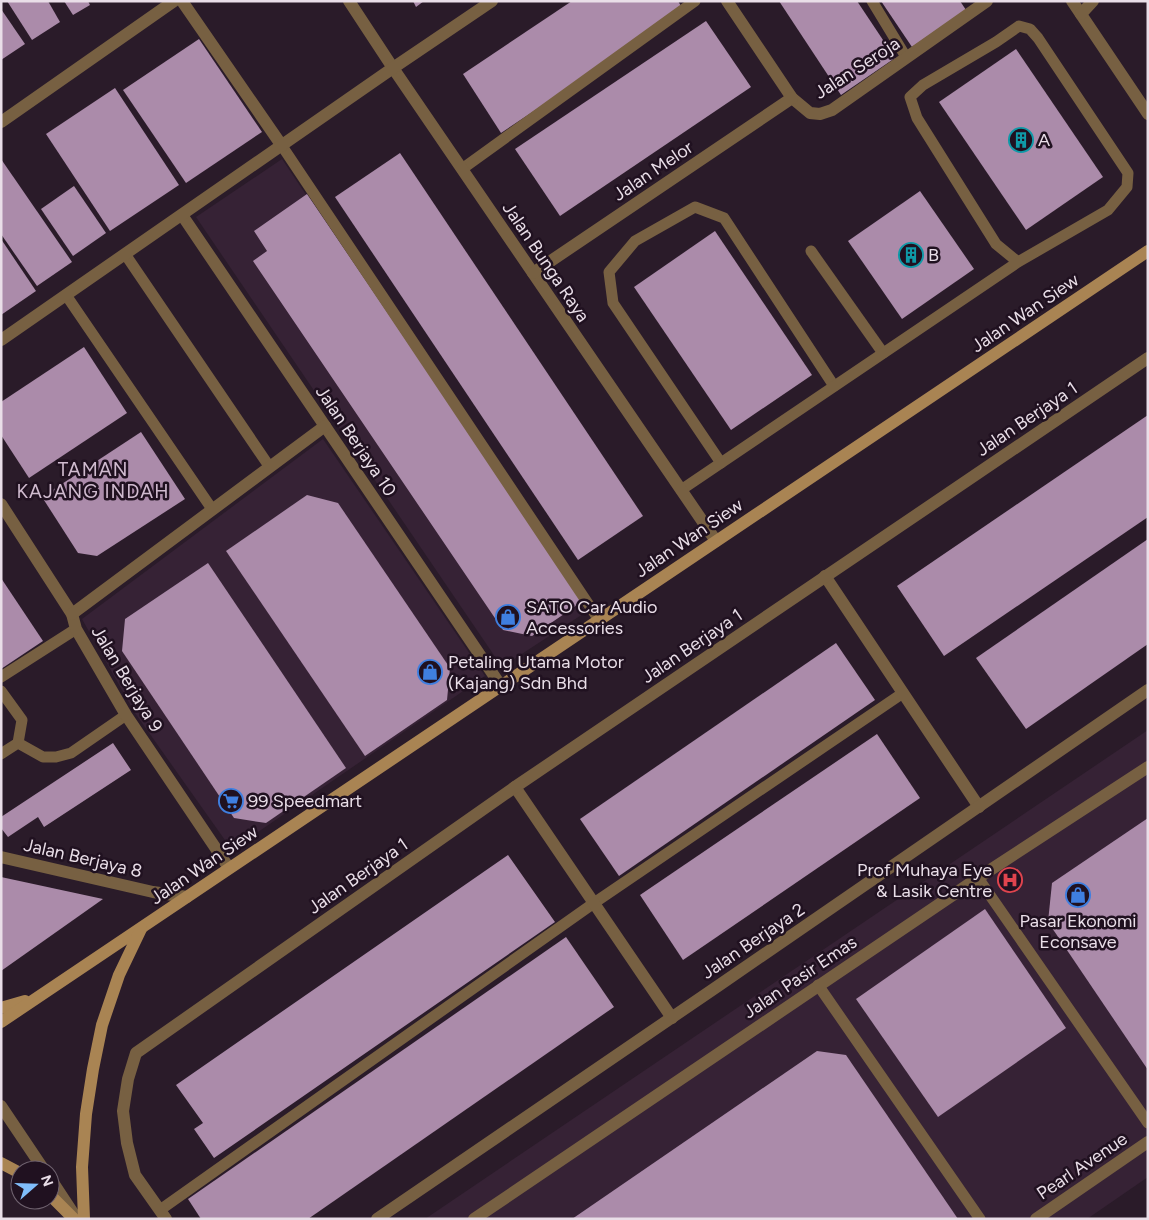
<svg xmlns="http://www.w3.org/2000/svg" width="1149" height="1220" font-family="Figtree,sans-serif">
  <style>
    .built { fill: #362235 }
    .building { fill: #ab8baa }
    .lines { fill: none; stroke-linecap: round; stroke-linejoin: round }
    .lane { stroke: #776042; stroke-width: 11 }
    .street { stroke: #776042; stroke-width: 12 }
    .secondary { stroke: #a98453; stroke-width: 12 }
    .labels { text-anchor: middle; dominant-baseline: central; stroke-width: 5; stroke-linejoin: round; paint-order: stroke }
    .street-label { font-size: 18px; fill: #e9dee8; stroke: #201120 }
    .poi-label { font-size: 18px; fill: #e9dee8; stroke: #201120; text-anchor: start }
    .neighbourhood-label { font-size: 19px; letter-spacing: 1px; fill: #d0bbcf; stroke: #201120 }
  </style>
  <rect width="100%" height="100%" fill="#2a1b29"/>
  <g class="built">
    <polygon points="282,159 586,612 502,667 196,217"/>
    <polygon points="323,439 485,676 232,850 135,713 82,619"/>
    <polygon points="1148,730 1148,1177 1087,1219 425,1219"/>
  </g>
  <g class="building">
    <polygon points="7,1 48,1 60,22 32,40"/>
    <polygon points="64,1 88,1 90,5 73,15"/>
    <polygon points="413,1 424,1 416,7"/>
    <polygon points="572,1 678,1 684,11 501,133 463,74"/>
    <polygon points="779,1 857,1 895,58 841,95"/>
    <polygon points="881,1 960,1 966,10 912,47"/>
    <polygon points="1,9 25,44 1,60"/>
    <polygon points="706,21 751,87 560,216 515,149"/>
    <polygon points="199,39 262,132 186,183 123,90"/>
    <polygon points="1016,49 1103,177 1026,230 939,102"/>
    <polygon points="115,88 179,185 110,231 46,134"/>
    <polygon points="400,153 643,516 578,560 335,197"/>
    <polygon points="1,159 72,262 37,286 1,234"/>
    <polygon points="74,186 106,233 73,256 41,209"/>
    <polygon points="920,191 974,269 902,319 848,241"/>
    <polygon points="307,194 583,601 532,636 503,630 253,261 267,251 254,231"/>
    <polygon points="715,231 812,375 731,430 634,287"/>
    <polygon points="1,239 36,291 1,315"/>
    <polygon points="84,347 127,413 29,478 1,435 1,402"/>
    <polygon points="1148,415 1148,517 944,656 897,586"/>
    <polygon points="141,432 185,499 97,556 78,553 42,497"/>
    <polygon points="307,495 338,503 450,668 447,700 365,756 226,551"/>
    <polygon points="1148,539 1148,644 1026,729 976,658"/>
    <polygon points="208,563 346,768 266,823 234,818 122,651 125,619"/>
    <polygon points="1,578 43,641 1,669"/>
    <polygon points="836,643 875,700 619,876 580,819"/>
    <polygon points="877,734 920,798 683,960 640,895"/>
    <polygon points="113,743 131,770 44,827 38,817 8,837 1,828 1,817"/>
    <polygon points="1148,818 1148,1070 1048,922 1052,883"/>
    <polygon points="508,855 555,922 214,1158 194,1129 203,1123 176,1085"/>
    <polygon points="1,877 103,899 1,971"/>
    <polygon points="985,909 1066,1028 938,1117 856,999"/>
    <polygon points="566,937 614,1007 308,1219 201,1219 188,1199"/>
    <polygon points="817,1051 846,1055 958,1219 572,1219"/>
  </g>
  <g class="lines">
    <g class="lane">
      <polyline points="872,1 906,57"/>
      <polyline points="282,146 599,620"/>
      <polyline points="462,169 695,1"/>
      <polyline points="811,251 883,353"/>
      <polyline points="125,254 269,466"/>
      <polyline points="66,295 212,509"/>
      <polyline points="721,463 613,303 609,272 635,241 695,207 724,218 834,386"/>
      <polyline points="681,490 1018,262 1108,210 1127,187 1128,173 1038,38 1030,29 1019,26 996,42 923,85 910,97 917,118 996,244 1018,262"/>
      <polyline points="1,677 76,629"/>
      <polyline points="1,691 22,720 18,743"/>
      <polyline points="1,754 18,743 43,757 56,757 71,753 126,715"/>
      <polyline points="978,878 1148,1123"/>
      <polyline points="818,985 980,1219"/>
      <polyline points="160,1210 594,903 903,693"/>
    </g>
    <g class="street">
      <polyline points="182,1 282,146"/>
      <polyline points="349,1 393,68 716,541"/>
      <polyline points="727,1 792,98 810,113 820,114 832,110 987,1"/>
      <polyline points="1072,1 1148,114"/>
      <polyline points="1081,14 1093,1"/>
      <polyline points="1,122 174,1"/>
      <polyline points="182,215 501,686"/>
      <polyline points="533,273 792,98"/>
      <polyline points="1,340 393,68 492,1"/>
      <polyline points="1,504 72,614 76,629 126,715 229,868"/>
      <polyline points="825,576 979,807"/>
      <polyline points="72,614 325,426"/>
      <polyline points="515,787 672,1018"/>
      <polyline points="1,857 153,892 187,897"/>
      <polyline points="1,1106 44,1170"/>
      <polyline points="50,1178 75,1216"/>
      <polyline points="166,1219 135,1175 127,1143 123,1111 128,1079 136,1053 515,787 1148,358"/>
      <polyline points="377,1219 718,986 1148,690"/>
      <polyline points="474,1219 978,878 1148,767"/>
      <polyline points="1036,1219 1148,1142"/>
    </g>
    <g class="secondary">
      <polyline points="1,1008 25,1001"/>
      <polyline points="1,1022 1148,251"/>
      <polyline points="1,1163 20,1173"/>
      <polyline points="50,1195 74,1219"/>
      <polyline points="84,1219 82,1167 86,1114 93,1069 102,1025 119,975 141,929"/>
    </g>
  </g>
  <defs>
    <symbol id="building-ring" viewBox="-11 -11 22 22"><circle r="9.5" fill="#201120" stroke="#0f9aa8" stroke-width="1.5"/><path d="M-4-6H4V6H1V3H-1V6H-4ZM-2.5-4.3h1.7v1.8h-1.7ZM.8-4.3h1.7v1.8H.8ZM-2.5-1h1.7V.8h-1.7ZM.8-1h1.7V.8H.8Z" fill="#0f9aa8"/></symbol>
    <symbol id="shop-ring" viewBox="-11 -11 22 22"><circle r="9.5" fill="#201120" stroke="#3f7fe0" stroke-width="1.5"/><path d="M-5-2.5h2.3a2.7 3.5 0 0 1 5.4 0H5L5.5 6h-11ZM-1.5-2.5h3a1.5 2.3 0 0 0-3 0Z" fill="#3f7fe0"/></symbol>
    <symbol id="supermarket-ring" viewBox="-11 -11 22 22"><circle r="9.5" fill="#201120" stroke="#3f7fe0" stroke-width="1.5"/><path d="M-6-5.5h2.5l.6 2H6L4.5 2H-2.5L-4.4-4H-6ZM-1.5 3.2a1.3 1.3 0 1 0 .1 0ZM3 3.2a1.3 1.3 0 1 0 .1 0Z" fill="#3f7fe0"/></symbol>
    <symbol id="hospital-ring" viewBox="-11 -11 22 22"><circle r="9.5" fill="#201120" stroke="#e0444e" stroke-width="1.5"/><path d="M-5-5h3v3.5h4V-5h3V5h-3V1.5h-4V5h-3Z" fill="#e0444e"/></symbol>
  </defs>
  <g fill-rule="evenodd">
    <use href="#building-ring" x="1007" y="126" width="28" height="28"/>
    <use href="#building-ring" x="897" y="241" width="28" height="28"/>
    <use href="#shop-ring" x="494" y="603" width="28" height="28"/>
    <use href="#shop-ring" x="416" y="658" width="28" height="28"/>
    <use href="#supermarket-ring" x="217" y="787" width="28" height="28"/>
    <use href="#hospital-ring" x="996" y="866" width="28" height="28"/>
    <use href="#shop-ring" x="1064" y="881" width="28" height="28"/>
  </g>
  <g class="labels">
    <g class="street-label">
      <text transform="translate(857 68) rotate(-33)">Jalan Seroja</text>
      <text transform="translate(653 171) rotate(-34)">Jalan Melor</text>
      <text transform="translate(546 262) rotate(56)">Jalan Bunga Raya</text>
      <text transform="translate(1025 313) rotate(-34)">Jalan Wan Siew</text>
      <text transform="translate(1027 419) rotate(-34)">Jalan Berjaya 1</text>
      <text transform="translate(356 441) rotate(56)">Jalan Berjaya 10</text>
      <text transform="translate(689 538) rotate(-34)">Jalan Wan Siew</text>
      <text transform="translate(692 646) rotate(-34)">Jalan Berjaya 1</text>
      <text transform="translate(127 679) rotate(59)">Jalan Berjaya 9</text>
      <text transform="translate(83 858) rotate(13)">Jalan Berjaya 8</text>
      <text transform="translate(204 865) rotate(-34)">Jalan Wan Siew</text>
      <text transform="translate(358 876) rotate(-35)">Jalan Berjaya 1</text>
      <text transform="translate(753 941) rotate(-34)">Jalan Berjaya 2</text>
      <text transform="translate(800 977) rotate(-34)">Jalan Pasir Emas</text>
      <text transform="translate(1082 1166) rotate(-34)">Pearl Avenue</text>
    </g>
    <g class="poi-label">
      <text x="1038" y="140">A</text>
      <text x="928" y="255">B</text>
      <text x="526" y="607">SATO Car Audio<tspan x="526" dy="21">Accessories</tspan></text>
      <text x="448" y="662">Petaling Utama Motor<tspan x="448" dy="21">(Kajang) Sdn Bhd</tspan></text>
      <text x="248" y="801">99 Speedmart</text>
      <text x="992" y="870" text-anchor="end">Prof Muhaya Eye<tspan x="992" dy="21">&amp; Lasik Centre</tspan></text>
      <text x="1078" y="921" text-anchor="middle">Pasar Ekonomi<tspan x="1078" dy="21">Econsave</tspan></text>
    </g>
    <g class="neighbourhood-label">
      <text x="93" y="469">TAMAN<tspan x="93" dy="22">KAJANG INDAH</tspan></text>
    </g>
  </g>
  <rect width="1149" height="1220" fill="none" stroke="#e9dee8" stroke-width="5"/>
  <g transform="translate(35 1185) rotate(70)"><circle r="24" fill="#201120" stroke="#706370"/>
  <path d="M0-4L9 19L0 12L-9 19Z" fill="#80bdfa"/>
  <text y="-8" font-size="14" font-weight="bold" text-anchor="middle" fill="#e9dee8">N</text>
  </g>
</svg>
